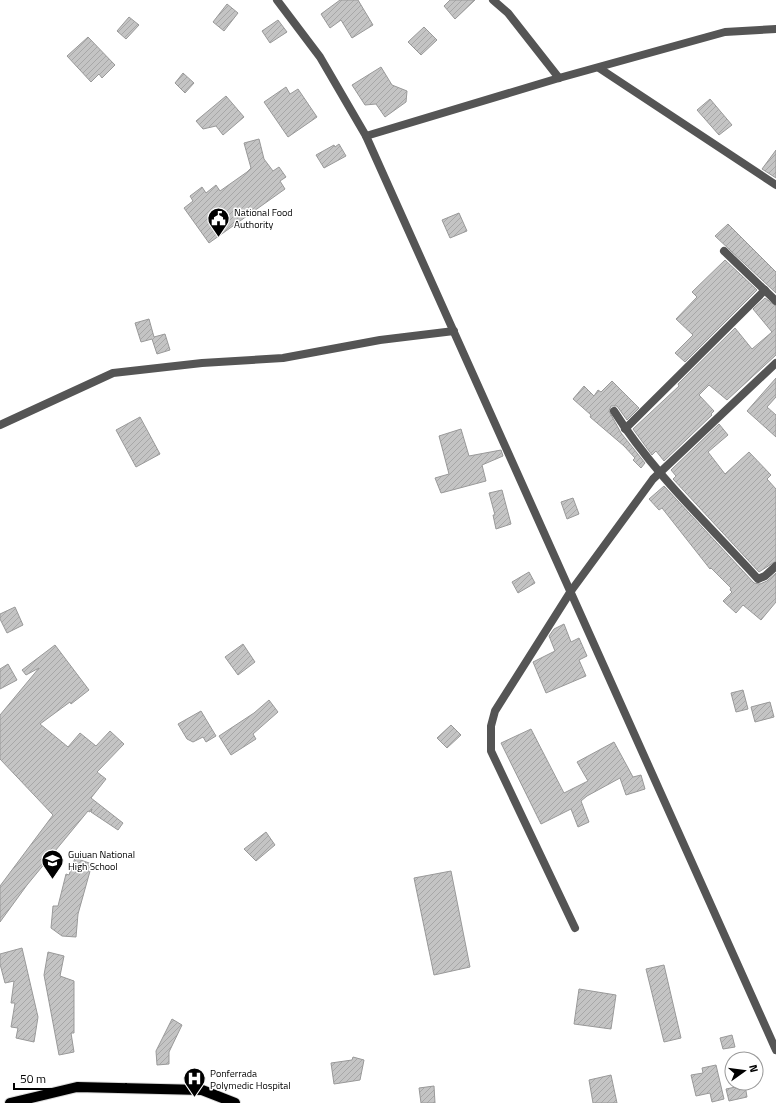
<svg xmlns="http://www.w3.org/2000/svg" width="776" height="1103" font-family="'Titillium Web',sans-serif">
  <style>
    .building { fill: url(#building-hatch); stroke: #999 }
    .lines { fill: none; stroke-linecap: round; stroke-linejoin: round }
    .primary-casing { stroke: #dbdbdb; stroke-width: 12 }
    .service { stroke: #555; stroke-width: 8 }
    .minor { stroke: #555; stroke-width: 8 }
    .tertiary { stroke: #555; stroke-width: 8 }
    .primary { stroke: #000; stroke-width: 10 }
    .labels { text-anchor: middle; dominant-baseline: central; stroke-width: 3; stroke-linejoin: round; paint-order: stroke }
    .poi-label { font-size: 10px; fill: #000; stroke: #fff; text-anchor: start }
  </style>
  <defs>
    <pattern id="building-hatch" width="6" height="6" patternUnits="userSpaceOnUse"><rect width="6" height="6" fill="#c4c4c4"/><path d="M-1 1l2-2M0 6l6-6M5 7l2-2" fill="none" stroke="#a7a7a7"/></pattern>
  </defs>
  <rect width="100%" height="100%" fill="#fff"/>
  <g class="building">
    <polygon points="340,0 358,0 373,25 352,38 341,20 330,28 321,14"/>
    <polygon points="450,0 475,0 455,19 444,6"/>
    <polygon points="227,4 238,13 224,31 213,22"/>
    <polygon points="129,17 139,25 126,39 117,31"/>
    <polygon points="278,20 287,32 270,43 262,31"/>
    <polygon points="424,27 437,40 421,55 408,42"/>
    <polygon points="88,37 115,65 102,78 99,74 91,82 67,56"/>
    <polygon points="381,67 392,85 407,91 406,102 385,117 376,104 365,105 352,85"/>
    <polygon points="183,73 194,83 185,93 175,83"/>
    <polygon points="286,87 290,94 298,89 317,117 288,137 264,102"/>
    <polygon points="226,96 244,117 223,135 216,126 203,129 196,121"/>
    <polygon points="710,99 732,125 719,135 697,110"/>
    <polygon points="259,139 264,159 273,171 279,167 286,177 280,181 285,189 209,243 184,208 193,201 190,196 202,187 206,193 216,185 220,191 247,172 251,168 244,143"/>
    <polygon points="339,144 346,156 324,168 316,155 334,145 335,147"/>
    <polygon points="776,150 776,178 762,169"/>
    <polygon points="459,213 467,231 450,238 442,220"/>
    <polygon points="728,224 776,272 776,293 715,236"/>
    <polygon points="725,260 757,290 685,362 675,353 693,335 676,319 697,297 692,292"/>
    <polygon points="765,298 776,306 776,355 727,400 709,385 699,395 714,411 711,414 712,415 664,461 656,451 652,455 633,429 679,386 678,384 735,328 752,349 772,332 753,309"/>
    <polygon points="149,319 154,337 165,334 170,350 157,354 152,339 141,342 135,323"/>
    <polygon points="776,378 776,397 767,407 776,415 776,437 747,411"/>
    <polygon points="612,381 639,408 627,420 617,406 611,406 609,411 621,433 645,463 641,468 633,460 635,458 624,446 590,417 591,415 573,399 584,386 594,396 598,390 601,392"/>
    <polygon points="140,417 160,454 136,467 116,430"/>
    <polygon points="719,424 728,435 708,452 725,474 749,452 771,475 767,479 776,489 776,561 759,572 673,479 676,476 671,470"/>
    <polygon points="461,429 469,456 501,450 503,456 482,465 486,481 441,493 435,478 449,474 439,436"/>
    <polygon points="664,486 754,583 760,584 767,581 776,573 776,602 761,620 743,605 736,613 723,601 732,592 730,590 731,588 711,568 710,569 662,508 659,510 649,499"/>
    <polygon points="502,490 511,524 496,529 493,515 495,515 489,493"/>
    <polygon points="573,498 579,514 567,519 561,502"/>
    <polygon points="529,572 535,583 518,593 512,582"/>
    <polygon points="15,607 23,625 7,633 0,619 0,614"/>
    <polygon points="564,624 571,642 579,638 587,656 579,660 586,676 546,693 533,662 555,651 549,636 554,629"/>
    <polygon points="243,644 255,662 238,675 225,657"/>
    <polygon points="55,645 89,690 71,704 70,702 40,724 68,747 80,733 96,746 110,731 124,744 97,772 106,779 91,798 123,823 118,830 91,812 92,809 90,812 88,811 27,885 0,922 0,886 53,815 0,759 0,715 39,668 26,675 22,670"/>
    <polygon points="8,664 17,680 0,689 0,669"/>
    <polygon points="743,690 748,709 736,712 731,693"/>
    <polygon points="269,700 278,712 253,734 256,739 231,755 219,736 254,713"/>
    <polygon points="770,702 774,717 755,722 751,707"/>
    <polygon points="201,711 216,736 206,742 203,737 193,742 187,739 178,724"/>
    <polygon points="451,725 461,735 447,748 437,738"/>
    <polygon points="531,729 564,793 588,781 577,762 614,742 633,777 641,775 645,789 626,795 620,778 587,796 581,801 589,822 578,827 571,809 541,824 501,743"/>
    <polygon points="266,832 275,845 256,861 244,849"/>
    <polygon points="75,858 92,864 78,914 76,937 62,936 51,928 53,906 58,906 66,874 69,875"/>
    <polygon points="451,871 470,967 434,975 414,878"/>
    <polygon points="22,948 38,1017 34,1042 16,1038 18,1028 11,1027 15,1003 11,1003 14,981 5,983 0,964 0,954"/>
    <polygon points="48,952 64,956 60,976 74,981 74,1033 71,1033 74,1052 59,1055 44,975"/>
    <polygon points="664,965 681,1038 664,1042 646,969"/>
    <polygon points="579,989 616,995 611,1029 574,1024"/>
    <polygon points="172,1019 182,1025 169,1052 169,1064 157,1065 156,1051"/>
    <polygon points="732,1035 735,1047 723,1049 720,1038"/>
    <polygon points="353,1057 364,1060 360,1080 334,1084 331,1063 352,1060"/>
    <polygon points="716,1065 724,1099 712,1102 710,1093 696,1096 691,1075 703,1073 702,1068"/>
    <polygon points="611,1075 617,1103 593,1103 589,1080"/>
    <polygon points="745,1085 747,1097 729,1101 726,1089"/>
    <polygon points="434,1086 435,1103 421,1103 419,1088"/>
  </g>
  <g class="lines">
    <defs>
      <polyline id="primary" points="10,1103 77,1087 202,1090 235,1103"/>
    </defs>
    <use href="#primary" class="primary-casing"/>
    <polyline class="service" points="571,591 495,711 491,726 491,751 575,928"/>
    <g class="minor">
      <polyline points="493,0 508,13 559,78"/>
      <polyline points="599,68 776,185"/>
      <polyline points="366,136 559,78 725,32 776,29"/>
      <polyline points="724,251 776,301"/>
      <path d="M614,411C653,473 709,525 758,579L765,576L776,566"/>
      <polyline points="0,425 113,373 202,363 283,358 380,340 454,331"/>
      <polyline points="625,429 765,290"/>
      <polyline points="571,591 653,479 776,363"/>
    </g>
    <polyline class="tertiary" points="277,0 320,57 366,136 776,1050"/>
    <use href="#primary" class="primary"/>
  </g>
  <defs>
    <symbol id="civic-pin" viewBox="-11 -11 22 30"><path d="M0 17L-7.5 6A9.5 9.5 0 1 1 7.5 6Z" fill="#000" stroke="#fff"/><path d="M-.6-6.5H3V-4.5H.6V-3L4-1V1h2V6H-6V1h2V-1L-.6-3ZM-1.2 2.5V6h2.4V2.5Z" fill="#fff"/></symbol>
    <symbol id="school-pin" viewBox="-11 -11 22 30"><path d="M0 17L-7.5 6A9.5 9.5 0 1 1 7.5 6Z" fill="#000" stroke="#fff"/><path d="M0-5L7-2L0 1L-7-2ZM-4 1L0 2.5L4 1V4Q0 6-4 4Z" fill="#fff"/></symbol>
    <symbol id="hospital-pin" viewBox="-11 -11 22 30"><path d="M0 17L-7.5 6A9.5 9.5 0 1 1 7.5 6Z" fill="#000" stroke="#fff"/><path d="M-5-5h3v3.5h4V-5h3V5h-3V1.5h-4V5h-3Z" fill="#fff"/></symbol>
  </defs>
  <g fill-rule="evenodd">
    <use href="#civic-pin" x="206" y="206" width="25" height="34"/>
    <use href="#school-pin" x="40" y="848" width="25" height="34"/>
    <use href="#hospital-pin" x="182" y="1066" width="25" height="34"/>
  </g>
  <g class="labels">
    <g class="poi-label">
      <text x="234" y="212">National Food<tspan x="234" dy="12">Authority</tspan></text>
      <text x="68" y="854">Guiuan National<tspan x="68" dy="12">High School</tspan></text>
      <text x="210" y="1073">Ponferrada<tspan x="210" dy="12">Polymedic Hospital</tspan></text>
    </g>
  </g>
  <g transform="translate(744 1071) rotate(76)"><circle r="19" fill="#ffffff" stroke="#999999"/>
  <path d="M0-3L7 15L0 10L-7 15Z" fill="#000000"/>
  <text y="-6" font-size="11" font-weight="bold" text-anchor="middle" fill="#000000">N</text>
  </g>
  <path d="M14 1083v6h112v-6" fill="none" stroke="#000000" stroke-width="2"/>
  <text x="20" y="1083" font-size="12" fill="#000000" stroke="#ffffff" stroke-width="3" paint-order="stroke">50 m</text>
</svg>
